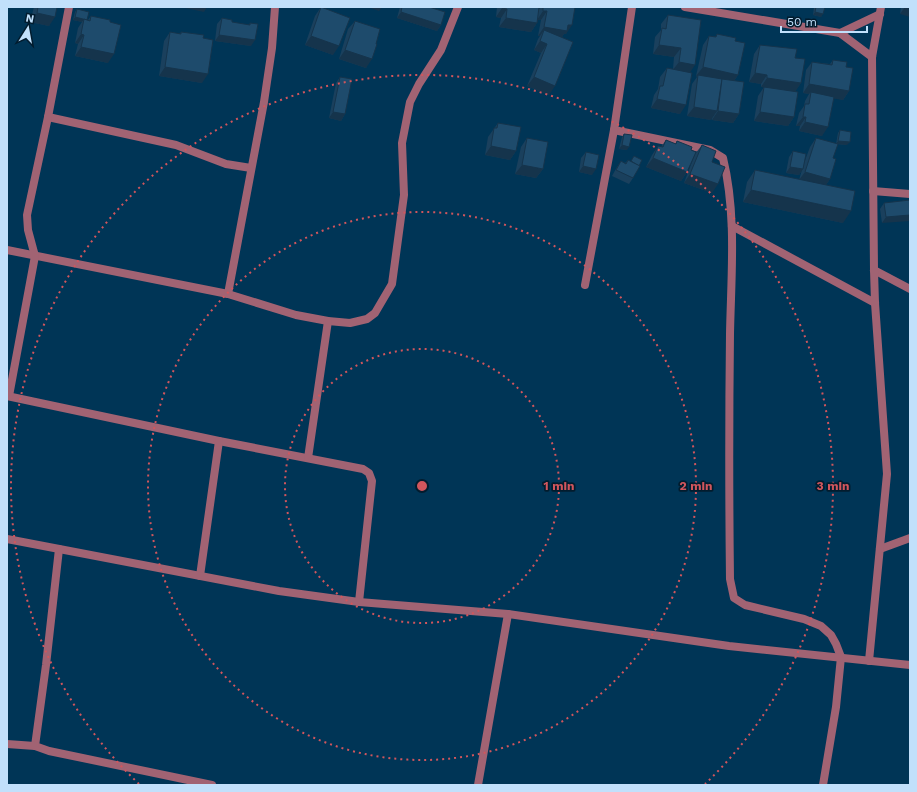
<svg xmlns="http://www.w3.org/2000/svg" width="917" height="792" font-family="'Work Sans',sans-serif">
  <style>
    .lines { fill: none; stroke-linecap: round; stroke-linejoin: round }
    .minor { stroke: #a16373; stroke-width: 8 }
    .tertiary { stroke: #a16373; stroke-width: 8 }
    .wall { fill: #1a405d }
    .shaded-wall { fill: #15344c }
    .building { fill: #1e4b6c; stroke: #15344c }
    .ring { fill: none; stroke: #d1565d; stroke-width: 2; stroke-dasharray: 2 4 }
    .centre { fill: #d1565d; stroke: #021c2e; stroke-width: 2 }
    .ring-label { font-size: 12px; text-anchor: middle; font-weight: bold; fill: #d1565d; stroke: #021c2e; stroke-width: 3.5; stroke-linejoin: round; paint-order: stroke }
  </style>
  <rect width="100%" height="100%" fill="#003556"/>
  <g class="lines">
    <g class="minor">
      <polyline points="685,7 840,33 872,57"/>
      <polyline points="840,33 880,14"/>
      <polyline points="48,117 176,145 226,164 251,168"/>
      <path d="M614,130L710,150L723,158C737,215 731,276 730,334C729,415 729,497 730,579L734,598L745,605L804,619L821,626L831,635L836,644L841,657L836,707L823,785"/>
      <polyline points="873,191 910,194"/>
      <polyline points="732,226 875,303"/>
      <polyline points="7,250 228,294 296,315 328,321 350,323 367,319 375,313 392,284 404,195 402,143 410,102 419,84 441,50 458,7"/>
      <polyline points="874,270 910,289"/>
      <polyline points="585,285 614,130 632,7"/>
      <polyline points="228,294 264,102 272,48 275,7"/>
      <polyline points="7,396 219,441 363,469 369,473 372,481 359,602"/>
      <polyline points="9,396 35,256 28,230 27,215 48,117 69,7"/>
      <polyline points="308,458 328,321"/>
      <polyline points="59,549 46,665 35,746 49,751 212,785"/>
      <polyline points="880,549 910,538"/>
      <polyline points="200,576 219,441"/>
      <polyline points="869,661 887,474 875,303 874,270 872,57 881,7"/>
      <polyline points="7,744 35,746"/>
      <polyline points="478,785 508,614"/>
    </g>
    <polyline class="tertiary" points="7,539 279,591 359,602 508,614 729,646 910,665"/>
  </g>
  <g class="wall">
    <polygon points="34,7 57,7 49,26 30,22"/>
    <polygon points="321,7 333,55 305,45 315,16"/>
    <polygon points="400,7 429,7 441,25 437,31 397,18"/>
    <polygon points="497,7 539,7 539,9 541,7 575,7 566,34 564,34 562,37 549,95 527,86 541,53 534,50 538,39 540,36 538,36 541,20 537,20 537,23 531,32 499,27 501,18 496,17"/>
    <polygon points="814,7 825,7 821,17 813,15"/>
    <polygon points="901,7 910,7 900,14"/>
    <polygon points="77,9 87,20 88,20 91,16 108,63 75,56 78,44 75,43 78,28 82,22 73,20 75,12"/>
    <polygon points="668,15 690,73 680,114 651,108 654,95 658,89 660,77 667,68 673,69 674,57 653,54 655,37 661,30 661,24"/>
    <polygon points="222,18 232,22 249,25 250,23 251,46 215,41 217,24"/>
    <polygon points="355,21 376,44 366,68 339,59 348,29"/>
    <polygon points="170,32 180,34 181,32 203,38 202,83 159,76 164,41"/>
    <polygon points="717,34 735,41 738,75 734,81 739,114 733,123 712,120 712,118 711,120 687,116 692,84 697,77 696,76 703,45 709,36 715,37"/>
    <polygon points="760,45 795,58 801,83 795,91 794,117 788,126 754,121 758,96 764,87 761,87 761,84 749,82 754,54"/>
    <polygon points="833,60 846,67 849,91 843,100 834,98 822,136 799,131 800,126 796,126 799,113 804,106 805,101 809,94 803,93 806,70 812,62 830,64"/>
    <polygon points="340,77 345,114 341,121 329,118 336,83"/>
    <polygon points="498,123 516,151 510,160 485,155 488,137"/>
    <polygon points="840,130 847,145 836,144 838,133"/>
    <polygon points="624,134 627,150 619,149 622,137"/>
    <polygon points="527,138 543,169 536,178 515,174 521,147"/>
    <polygon points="816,138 833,158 830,179 826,185 843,223 743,202 747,182 755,170 799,180 802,170 799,175 786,173 789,157 793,151 803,166 810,147"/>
    <polygon points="666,140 675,144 677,141 691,150 687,172 681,181 646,167 652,155 658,146 661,147"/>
    <polygon points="702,145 712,162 712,193 684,183 695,154"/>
    <polygon points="586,152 592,175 579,172 581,158"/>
    <polygon points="628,160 639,166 633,178 629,184 612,176 617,167 621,161 625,163"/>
    <polygon points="910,200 882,223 880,209 884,203"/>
  </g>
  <g class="shaded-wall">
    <polygon points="181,7 207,7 204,12"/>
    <polygon points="368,7 382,7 379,11"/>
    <polygon points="905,7 910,7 910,17 900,14"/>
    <polygon points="502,8 507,9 501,18 496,17"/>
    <polygon points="543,11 547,11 541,20 537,20"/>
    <polygon points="401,12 441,25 437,31 397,18"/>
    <polygon points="815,12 823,14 821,17 813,15"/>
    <polygon points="37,13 55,17 49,26 30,22"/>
    <polygon points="75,17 84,19 82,22 73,20"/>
    <polygon points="506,18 537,23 531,32 499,27"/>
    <polygon points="568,25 572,25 566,34 564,34 560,40 544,30 540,36 538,36 544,27"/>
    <polygon points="81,34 84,35 78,44 75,43"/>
    <polygon points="219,35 255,40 251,46 215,41"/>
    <polygon points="311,36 339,46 333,55 305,45"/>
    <polygon points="540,41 547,44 541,53 534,50"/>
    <polygon points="659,45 681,48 674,57 653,54"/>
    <polygon points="81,47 114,54 108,63 75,56"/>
    <polygon points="345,50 372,59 366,68 339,59"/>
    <polygon points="679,62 695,65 689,74 672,71"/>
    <polygon points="165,67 208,74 202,83 159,76"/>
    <polygon points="703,67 738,75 732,84 722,79 721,81 698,75 697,77 696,76"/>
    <polygon points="755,73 767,75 761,84 749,82"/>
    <polygon points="534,77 555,86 549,95 527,86"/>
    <polygon points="767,78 801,83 795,92 761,87"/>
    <polygon points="809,84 849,91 843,100 811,95 811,92 809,94 803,93"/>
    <polygon points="657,99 686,105 680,114 651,108"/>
    <polygon points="694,107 717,111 711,120 687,116"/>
    <polygon points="718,111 739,114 733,123 712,120"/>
    <polygon points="333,112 345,114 341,121 329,118"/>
    <polygon points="760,112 794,117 788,126 754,121"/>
    <polygon points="803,117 806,117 800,126 796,126"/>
    <polygon points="805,122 828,127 822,136 799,131"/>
    <polygon points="838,141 850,142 847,145 836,144"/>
    <polygon points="622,145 629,147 627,150 619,149"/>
    <polygon points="491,146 516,151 510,160 485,155"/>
    <polygon points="653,158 687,172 681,181 646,167"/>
    <polygon points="522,165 543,169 536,178 515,174"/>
    <polygon points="583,166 596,169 592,175 579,172"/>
    <polygon points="790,167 803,169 799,175 786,173"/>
    <polygon points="805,172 830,179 824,188 799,180"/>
    <polygon points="690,174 718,184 712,193 684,183"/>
    <polygon points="751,190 851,211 843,223 743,202"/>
    <polygon points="910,215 910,221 882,223 886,217"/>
  </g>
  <g class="building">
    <polygon points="38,7 57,7 55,17 37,13"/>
    <polygon points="321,7 350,18 339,46 311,36"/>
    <polygon points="402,7 429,7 445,12 441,25 401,12"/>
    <polygon points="502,7 539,7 537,23 506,18 507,9 502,8"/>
    <polygon points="543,7 575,7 572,25 568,25 567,31 544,27 547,11 543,11"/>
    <polygon points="816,7 825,7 823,14 815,12"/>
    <polygon points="77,9 89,12 87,20 75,17"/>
    <polygon points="668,15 701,20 695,65 679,62 681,48 659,45 662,28 666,29"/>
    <polygon points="91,16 110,20 110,22 121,25 114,54 81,47 84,35 81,34 84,19 90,21"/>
    <polygon points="222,18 232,20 232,22 250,25 250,23 258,24 255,40 219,35"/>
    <polygon points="355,21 380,29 376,44 377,44 372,59 345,50"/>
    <polygon points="544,30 573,42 555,86 534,77 547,44 540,41"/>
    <polygon points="170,32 181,34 181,32 204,35 203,38 213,40 208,74 165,67"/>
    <polygon points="717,34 736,38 735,41 745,43 738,75 703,67 709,36 716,37"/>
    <polygon points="760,45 797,49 795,58 805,59 801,83 767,78 767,75 755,73"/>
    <polygon points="833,60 847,62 846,67 853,68 849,91 809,84 812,62 832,65"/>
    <polygon points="667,68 692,73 686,105 657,99 660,86 663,86"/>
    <polygon points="698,75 722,79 717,111 694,107"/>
    <polygon points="340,77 352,79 345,114 333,112"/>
    <polygon points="722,79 744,82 739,114 718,111"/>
    <polygon points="764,87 798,92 794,117 760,112"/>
    <polygon points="811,92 834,97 828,127 805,122 806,117 803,117 805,104 809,104"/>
    <polygon points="498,123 521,127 516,151 491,146 494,128 497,128"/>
    <polygon points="840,130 851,132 850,142 838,141"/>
    <polygon points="624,134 632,135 629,147 622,145"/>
    <polygon points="527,138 548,142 543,169 522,165"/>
    <polygon points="816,138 838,144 833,158 836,159 830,179 805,172"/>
    <polygon points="666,140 676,144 677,141 692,147 691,150 696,152 687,172 653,158 658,146 663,147"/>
    <polygon points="702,145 716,151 712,162 725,167 718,184 690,174"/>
    <polygon points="793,151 806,154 803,169 790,167"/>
    <polygon points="586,152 599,155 596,169 583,166"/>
    <polygon points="634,156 642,160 639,166 631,161"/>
    <polygon points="628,160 640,166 633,178 616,170 621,161 626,164"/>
    <polygon points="755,170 855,191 851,211 751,190"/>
    <polygon points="910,200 910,215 886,217 884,203"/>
  </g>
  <g class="ring">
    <circle cx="422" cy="486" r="137"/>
    <circle cx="422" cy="486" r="274"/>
    <path d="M139 784A411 411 0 1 1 705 784"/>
  </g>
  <circle cx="422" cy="486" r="6" class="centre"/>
  <g class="ring-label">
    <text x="559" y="490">1 min</text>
    <text x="696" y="490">2 min</text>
    <text x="833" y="490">3 min</text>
  </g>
  <rect width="917" height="792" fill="none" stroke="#c1e0fb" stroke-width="16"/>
  <g transform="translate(28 28) rotate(11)" stroke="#021c2e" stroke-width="3" paint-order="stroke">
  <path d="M0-3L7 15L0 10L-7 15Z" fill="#c1e0fb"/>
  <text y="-6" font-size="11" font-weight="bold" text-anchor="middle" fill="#c1e0fb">N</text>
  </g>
  <path d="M781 26v6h86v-6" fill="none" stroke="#c1e0fb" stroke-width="2"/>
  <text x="787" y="26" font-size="12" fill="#c1e0fb" stroke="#021c2e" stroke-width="3" paint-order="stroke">50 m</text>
</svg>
